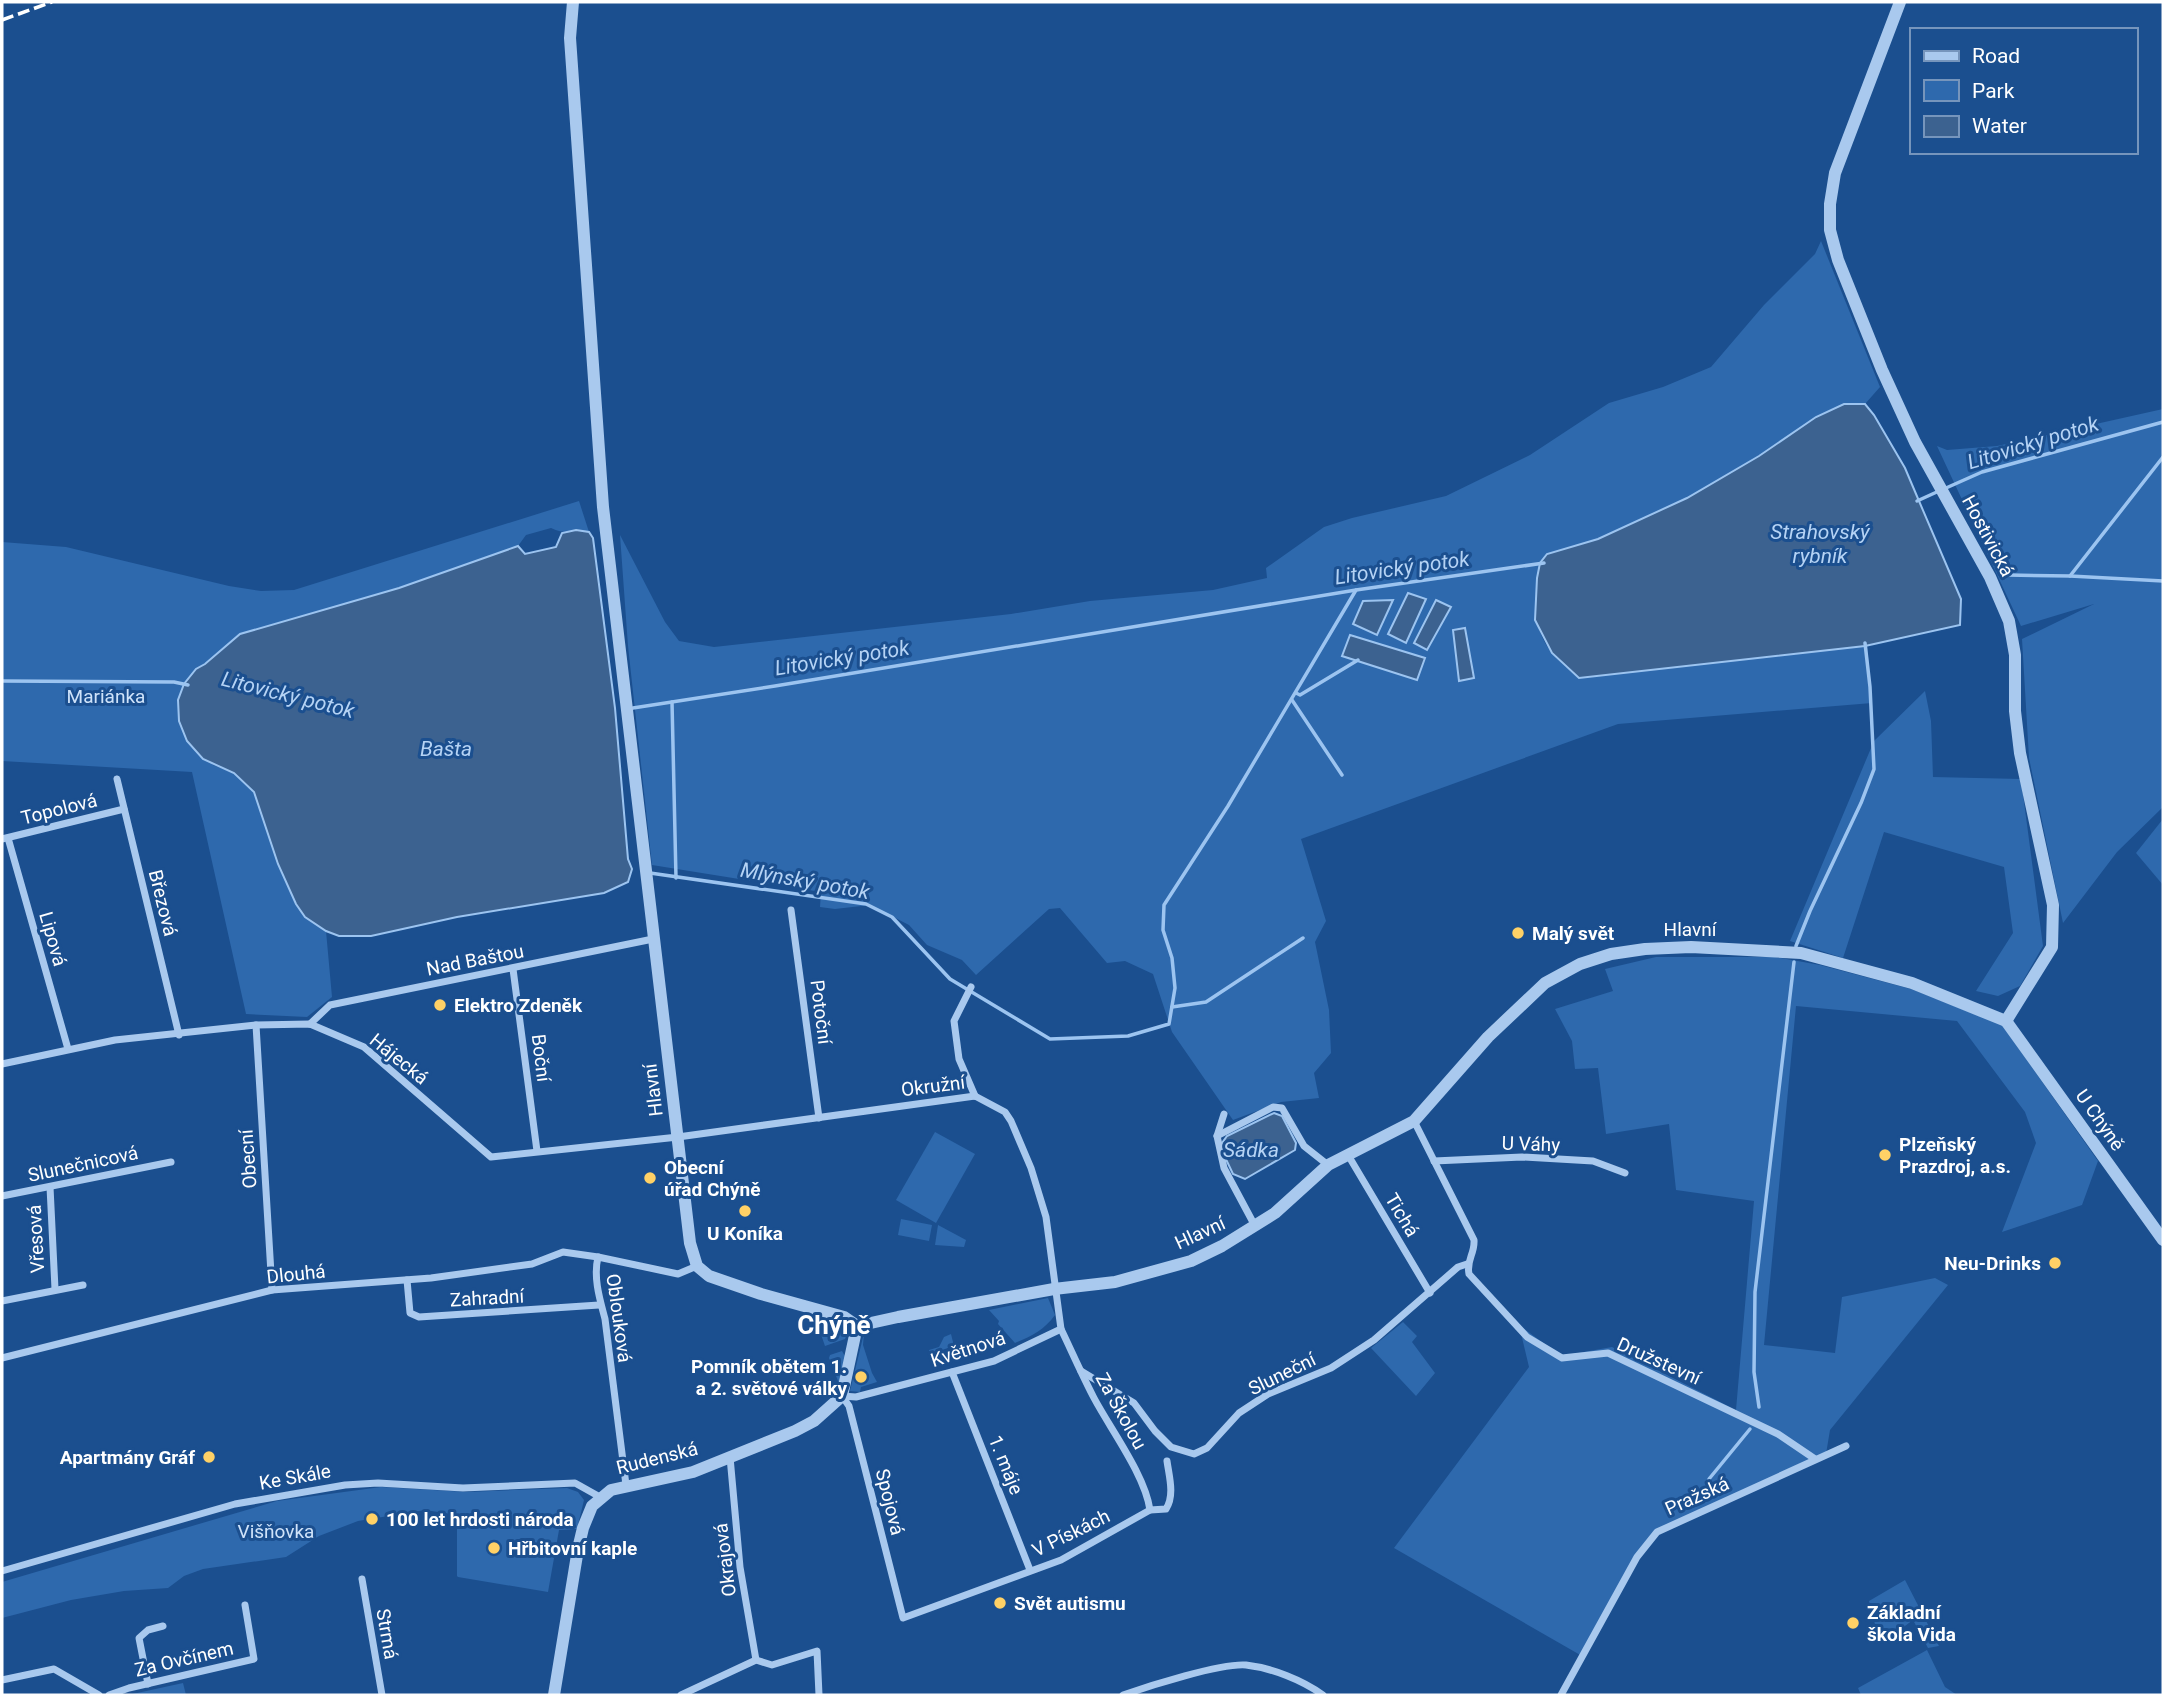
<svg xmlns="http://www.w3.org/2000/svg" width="2165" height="1697" font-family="Roboto,sans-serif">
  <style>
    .green { fill: #2e69ad; fill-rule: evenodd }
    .water { fill: #3c6290; stroke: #9cc4f0; stroke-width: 2 }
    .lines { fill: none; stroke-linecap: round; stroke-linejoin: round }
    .stream { stroke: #9cc4f0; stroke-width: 3.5 }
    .minor { stroke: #a9c9ee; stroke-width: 7 }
    .tertiary { stroke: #a9c9ee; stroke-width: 12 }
    .rail { stroke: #fff; stroke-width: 3.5; stroke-dasharray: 12 5; stroke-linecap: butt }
    .poi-dot { fill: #ffd166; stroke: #1b4f8f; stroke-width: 2.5 }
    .labels { text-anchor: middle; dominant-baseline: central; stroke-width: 6; stroke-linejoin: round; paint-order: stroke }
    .street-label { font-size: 19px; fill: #fff; stroke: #1b4f8f }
    .park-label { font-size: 19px; fill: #cfe3fa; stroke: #1b4f8f }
    .poi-label { font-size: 19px; font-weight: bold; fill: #fff; stroke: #1b4f8f; text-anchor: start }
    .water-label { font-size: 21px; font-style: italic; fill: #b5d3f5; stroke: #1b4f8f }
    .district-label { font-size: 26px; font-weight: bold; fill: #fff; stroke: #1b4f8f }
  </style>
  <rect width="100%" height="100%" fill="#1b4f8f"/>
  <g class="green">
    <path d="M1821,241L1880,387L1865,404H1844L1816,417L1759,456L1687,498L1598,539L1547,554C1533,587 1528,626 1554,655C1561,663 1570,671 1579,678L1867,645L1872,703L1618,724L1301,839L1326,921L1315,942L1329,1010L1331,1053L1314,1073L1319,1098L1281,1102L1233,1120L1172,1032L1153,974L1125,961L1107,963L1060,908L1049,909L976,975L962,960L927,945L909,925L870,905L835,909L820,907L821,892L652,865L628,646L620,535L665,622L679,641L714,647L1011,614L1090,601L1213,590L1267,578L1266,568L1324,527L1352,518L1446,496L1530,455L1609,403L1663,387L1711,367L1764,305L1815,254ZM1465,629L1474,677L1460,681L1453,630Z"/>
    <polygon points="2163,409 2163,807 2117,852 2063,923 2029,758 2022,639 2094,604 2021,626 1937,446 1947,450 1997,446"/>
    <path d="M579,501L589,532C574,530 565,535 551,528L526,535L518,546L399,588L240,634L184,684L179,699L213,765L234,773L254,792L278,864L305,917L326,931L332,997L307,1017L246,1014L192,772L2,761V542L66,547L229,586L261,591L294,590Z"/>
    <polygon points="1925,691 1931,721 1933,777 2021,779 2043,946 2020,986 1998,996 1976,991 2013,933 2004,867 1884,832 1843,958 1790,941 1874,741"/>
    <polygon points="2163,819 2163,885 2136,853"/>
    <polygon points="1656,957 1775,957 1820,965 1911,989 2002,1025 2098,1161 2082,1205 2002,1232 2036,1143 2025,1112 1957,1021 1796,1006 1764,1345 1835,1353 1842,1297 1935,1278 1948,1285 1830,1430 1826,1454 1657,1532 1637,1557 1582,1656 1394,1548 1529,1367 1519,1325 1561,1356 1612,1347 1736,1410 1754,1201 1676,1190 1669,1124 1606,1134 1598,1068 1575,1069 1572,1041 1555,1009 1613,991 1605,969"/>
    <polygon points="935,1132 975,1154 936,1223 896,1200"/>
    <polygon points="901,1219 932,1225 929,1241 898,1235"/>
    <polygon points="938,1225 966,1240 964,1247 935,1245"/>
    <path d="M1048,1298L1055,1315C1044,1330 1032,1336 1015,1343L998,1324L999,1321L989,1310Z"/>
    <polygon points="835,1320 842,1325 847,1334 845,1339 825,1346 817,1323"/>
    <polygon points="1403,1322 1417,1336 1412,1342 1435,1373 1416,1396 1371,1348"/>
    <polygon points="864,1333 863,1345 872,1373 877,1382 861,1387 860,1392 850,1391"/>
    <polygon points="951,1334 954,1346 930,1354 929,1350 939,1347 944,1337"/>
    <polygon points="842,1351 846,1358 840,1386 829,1358 830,1355"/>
    <polygon points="381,1487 467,1492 567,1488 578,1492 584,1500 577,1529 559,1530 548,1592 458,1577 457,1576 457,1517 451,1514 425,1510 358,1521 319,1536 286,1557 203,1569 184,1576 168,1588 124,1591 71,1600 2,1618 2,1582 277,1501"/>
    <polygon points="1905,1580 1939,1646 1928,1648 1913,1620 1886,1640 1876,1628 1869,1601"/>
    <polygon points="1927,1650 1945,1687 1957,1695 1861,1695 1858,1688"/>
    <polygon points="183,1683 186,1695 128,1695"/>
  </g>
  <g class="water">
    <polygon points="1844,404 1865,404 1874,415 1905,468 1919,501 1961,599 1960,625 1865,646 1579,678 1552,653 1535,620 1537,578 1540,563 1547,554 1598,539 1687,498 1759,456 1816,417"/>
    <polygon points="576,530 589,532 593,538 615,708 628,859 632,869 628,882 604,893 457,917 371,936 339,936 326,931 305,917 296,904 278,864 254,792 234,773 203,759 187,741 179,721 178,700 184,684 196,669 205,664 240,634 399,588 518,546 525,554 556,547 562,533"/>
    <polygon points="1408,593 1426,599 1406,643 1388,634"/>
    <polygon points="1393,600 1377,635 1353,624 1363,601"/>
    <polygon points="1436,600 1451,607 1427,650 1414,643"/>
    <polygon points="1465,628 1474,678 1459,681 1453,630"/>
    <polygon points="1350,635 1425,658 1417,680 1342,656"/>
    <polygon points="1274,1113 1282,1116 1296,1143 1295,1150 1245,1179 1233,1174 1223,1153 1222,1143 1227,1136"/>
  </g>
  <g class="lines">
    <g class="stream">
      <polyline points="1946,488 1982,472 2163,422"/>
      <polyline points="1917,501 1939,491"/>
      <polyline points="2007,575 2070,576 2163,457"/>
      <polyline points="2070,576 2163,581"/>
      <polyline points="2,681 174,682 188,685"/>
      <polyline points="1296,693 1300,695 1358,660"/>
      <polyline points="1292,700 1342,775"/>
      <polyline points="672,702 676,878"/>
      <polyline points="633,708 775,686 1356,590 1544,563"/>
      <polyline points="650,873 866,904 892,917 950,979 1050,1039 1128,1036 1169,1024 1175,988 1172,958 1163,930 1164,905 1228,806 1356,590"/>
      <polyline points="1796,946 1810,911 1861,803 1874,769 1870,687 1865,643"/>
      <polyline points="1172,1007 1206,1002 1303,938"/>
      <polyline points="1759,1407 1754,1372 1755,1292 1794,962"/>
      <polyline points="1709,1479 1750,1429"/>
    </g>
    <g class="minor">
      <polyline points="117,779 179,1035"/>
      <polyline points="8,838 68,1049"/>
      <polyline points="2,839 124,809"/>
      <polyline points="791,910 819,1118"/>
      <polyline points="513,969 537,1151"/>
      <polyline points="971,987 954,1021 959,1059 975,1096"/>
      <polyline points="310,1024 330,1005 653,939"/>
      <polyline points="256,1025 272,1290"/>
      <polyline points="2,1064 115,1040 256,1025 310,1024 364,1047 491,1157 678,1137 975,1096 1005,1112 1011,1121 1031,1168 1046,1217 1061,1329 994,1361 856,1397 842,1396"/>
      <polyline points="1224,1114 1217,1136 1224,1168 1255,1226"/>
      <path d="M1414,1121L1474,1240C1475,1254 1466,1260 1469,1274L1527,1337L1562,1358L1608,1353L1778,1434L1815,1459"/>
      <polyline points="1217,1136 1273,1107 1282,1108 1304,1146 1328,1165"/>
      <polyline points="1348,1155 1430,1293"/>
      <polyline points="1434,1161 1522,1157 1593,1161 1625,1173"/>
      <polyline points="50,1187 55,1289"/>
      <polyline points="2,1196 171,1162"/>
      <polyline points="407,1280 410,1313 419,1317 599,1305"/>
      <polyline points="2,1301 83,1285"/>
      <path d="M1061,1329C1072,1352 1082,1375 1094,1398C1111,1430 1145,1475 1150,1510"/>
      <polyline points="2,1358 272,1290 431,1278 532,1264 563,1252 598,1257"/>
      <polyline points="1081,1371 1134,1403 1155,1431 1171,1447 1194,1454 1207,1448 1239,1413 1268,1394 1331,1368 1374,1340 1458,1267 1467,1264"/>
      <polyline points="952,1372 1030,1570"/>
      <path d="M842,1396L849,1406L903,1618L1061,1560L1150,1510L1166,1509C1175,1495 1169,1476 1167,1461"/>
      <polyline points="730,1457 740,1567 756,1660"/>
      <path d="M626,1485L605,1319C600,1300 593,1278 598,1257L678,1274L697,1266"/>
      <polyline points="2,1571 235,1504 345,1485 378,1483 463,1488 575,1483 600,1497"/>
      <polyline points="362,1579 382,1695"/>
      <polyline points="2,1680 54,1669 99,1695"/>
      <polyline points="148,1684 139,1638 148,1630 163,1626"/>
      <polyline points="109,1695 129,1688 254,1659 245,1605"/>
      <polyline points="681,1695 756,1660 772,1665 817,1651 819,1695"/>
      <path d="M1123,1695C1149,1686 1221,1663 1246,1665C1272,1668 1302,1680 1323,1695"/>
      <polyline points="1561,1695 1637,1557 1657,1532 1846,1446"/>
    </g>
    <g class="tertiary">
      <polyline points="573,2 570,38 603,507 690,1243 697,1266 709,1276 761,1294 844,1317 857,1326"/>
      <polyline points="1900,2 1835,173 1830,204 1830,230 1838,260 1882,370 1915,442 1990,577 2009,621 2015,655 2015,711 2020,753 2053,905 2052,947 2006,1021"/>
      <polyline points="2006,1021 2163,1240"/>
      <polyline points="857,1326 898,1317 1054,1289 1115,1282 1191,1261 1222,1246 1275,1213 1328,1165 1414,1121 1488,1037 1545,983 1580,964 1611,954 1645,949 1691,947 1801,953 1912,983 2006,1021"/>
      <polyline points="554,1695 578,1549 583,1528 592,1506 611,1490 693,1472 795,1431 814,1421 842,1396 857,1326"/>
    </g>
    <polyline class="rail" points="2,20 52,2"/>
  </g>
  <g class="poi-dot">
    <circle cx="1518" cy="933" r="7"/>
    <circle cx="440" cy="1005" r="7"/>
    <circle cx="1885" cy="1155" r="7"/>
    <circle cx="650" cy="1178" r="7"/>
    <circle cx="745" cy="1211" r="7"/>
    <circle cx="2055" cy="1263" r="7"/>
    <circle cx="861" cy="1377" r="7"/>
    <circle cx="209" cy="1457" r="7"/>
    <circle cx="372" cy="1519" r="7"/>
    <circle cx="494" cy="1548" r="7"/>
    <circle cx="1000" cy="1603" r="7"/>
    <circle cx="1853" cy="1623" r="7"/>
  </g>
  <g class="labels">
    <g class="street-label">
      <text transform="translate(1988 536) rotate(62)">Hostivická</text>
      <text transform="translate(59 809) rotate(-14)">Topolová</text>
      <text transform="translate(163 903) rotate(76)">Březová</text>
      <text x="1690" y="929">Hlavní</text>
      <text transform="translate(53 939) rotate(74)">Lipová</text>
      <text transform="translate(475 960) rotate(-11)">Nad Baštou</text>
      <text transform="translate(821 1012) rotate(83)">Potoční</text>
      <text transform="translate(541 1058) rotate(83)">Boční</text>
      <text transform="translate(399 1059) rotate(39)">Hájecká</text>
      <text transform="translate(933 1086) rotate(-7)">Okružní</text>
      <text transform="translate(653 1090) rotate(-97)">Hlavní</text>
      <text transform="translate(2100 1120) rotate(55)">U Chýně</text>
      <text transform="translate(1531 1144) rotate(2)">U Váhy</text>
      <text transform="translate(248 1159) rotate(-94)">Obecní</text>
      <text transform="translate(83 1164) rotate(-12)">Slunečnicová</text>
      <text transform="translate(1402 1215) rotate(59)">Tichá</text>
      <text transform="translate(1200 1233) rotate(-25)">Hlavní</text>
      <text transform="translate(36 1239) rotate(-93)">Vřesová</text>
      <text transform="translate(296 1274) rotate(-6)">Dlouhá</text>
      <text transform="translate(487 1298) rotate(-3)">Zahradní</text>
      <text transform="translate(619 1318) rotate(82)">Oblouková</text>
      <text transform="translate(968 1349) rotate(-18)">Květnová</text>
      <text transform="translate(1659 1361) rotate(24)">Družstevní</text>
      <text transform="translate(1282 1374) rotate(-26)">Sluneční</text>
      <text transform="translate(1121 1411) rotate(61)">Za Školou</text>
      <text transform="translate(657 1458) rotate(-14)">Rudenská</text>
      <text transform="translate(1006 1465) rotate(68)">1. máje</text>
      <text transform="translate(295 1477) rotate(-10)">Ke Skále</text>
      <text transform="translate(1697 1496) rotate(-24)">Pražská</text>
      <text transform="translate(890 1502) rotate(76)">Spojová</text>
      <text transform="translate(1071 1533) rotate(-26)">V Pískách</text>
      <text transform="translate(725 1560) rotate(-97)">Okrajová</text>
      <text transform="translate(387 1634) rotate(80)">Strmá</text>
      <text transform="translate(184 1659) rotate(-13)">Za Ovčínem</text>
    </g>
    <g class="park-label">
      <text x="106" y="696">Mariánka</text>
      <text x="276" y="1531">Višňovka</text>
    </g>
    <g class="poi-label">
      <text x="1532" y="933">Malý svět</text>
      <text x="454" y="1005">Elektro Zdeněk</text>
      <text x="1899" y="1144">Plzeňský<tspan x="1899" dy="22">Prazdroj, a.s.</tspan></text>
      <text x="664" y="1167">Obecní<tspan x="664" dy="22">úřad Chýně</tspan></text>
      <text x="745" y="1233" text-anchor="middle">U Koníka</text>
      <text x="2041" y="1263" text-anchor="end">Neu-Drinks</text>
      <text x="847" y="1366" text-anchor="end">Pomník obětem 1.<tspan x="847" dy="22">a 2. světové války</tspan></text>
      <text x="195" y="1457" text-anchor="end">Apartmány Gráf</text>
      <text x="386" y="1519">100 let hrdosti národa</text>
      <text x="508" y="1548">Hřbitovní kaple</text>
      <text x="1014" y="1603">Svět autismu</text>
      <text x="1867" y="1612">Základní<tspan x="1867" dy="22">škola Vida</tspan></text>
    </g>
    <g class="water-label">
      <text transform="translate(2033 443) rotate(-17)">Litovický potok</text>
      <text x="1820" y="532">Strahovský<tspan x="1820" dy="24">rybník</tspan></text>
      <text transform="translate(1402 568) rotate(-8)">Litovický potok</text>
      <text transform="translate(842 658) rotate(-9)">Litovický potok</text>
      <text transform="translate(288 695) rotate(14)">Litovický potok</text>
      <text x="446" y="749">Bašta</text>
      <text transform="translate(805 881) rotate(10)">Mlýnský potok</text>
      <text x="1251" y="1150">Sádka</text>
    </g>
    <g class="district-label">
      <text x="834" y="1325">Chýně</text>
    </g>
  </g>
  <rect width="2165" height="1697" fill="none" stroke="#ffffff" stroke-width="7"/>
  <rect x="1910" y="28" width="228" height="126" fill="#1b4f8f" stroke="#7695bc" stroke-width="2"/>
  <rect x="1924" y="51" width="35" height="10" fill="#a9c9ee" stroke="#7695bc" stroke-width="2"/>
  <text x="1972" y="63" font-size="21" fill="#ffffff">Road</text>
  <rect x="1924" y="80" width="35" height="21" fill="#2e69ad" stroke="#7695bc" stroke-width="2"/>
  <text x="1972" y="98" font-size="21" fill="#ffffff">Park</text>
  <rect x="1924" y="116" width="35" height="21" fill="#3c6290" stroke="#7695bc" stroke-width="2"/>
  <text x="1972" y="133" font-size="21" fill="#ffffff">Water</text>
</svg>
